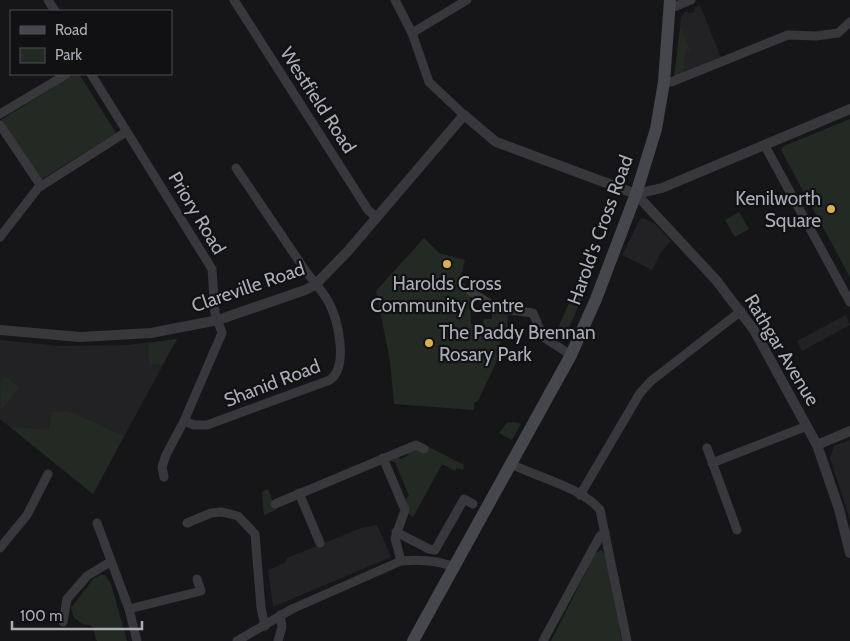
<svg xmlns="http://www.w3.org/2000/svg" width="850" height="641" font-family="Cabin,sans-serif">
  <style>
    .built { fill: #222225 }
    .green { fill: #232a24 }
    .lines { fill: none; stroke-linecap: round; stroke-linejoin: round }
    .minor { stroke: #38383c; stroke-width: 9 }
    .tertiary { stroke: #38383c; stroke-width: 10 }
    .secondary { stroke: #46474c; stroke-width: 12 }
    .poi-dot { fill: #dcb14a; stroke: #111113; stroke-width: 2 }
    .labels { text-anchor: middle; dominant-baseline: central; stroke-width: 4.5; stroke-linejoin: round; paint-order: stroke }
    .street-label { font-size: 19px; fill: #aaadb6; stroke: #111113 }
    .poi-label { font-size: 19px; fill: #aaadb6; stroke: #111113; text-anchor: end }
  </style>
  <rect width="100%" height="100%" fill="#161618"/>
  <g class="built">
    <polygon points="700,5 721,58 674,78 681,17 686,11 688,13 694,12 695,7"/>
    <polygon points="643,218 655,224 671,241 661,252 652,270 622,255 640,219"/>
    <polygon points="846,315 850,325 802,351 797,341"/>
    <polygon points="177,339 93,494 0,419 0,340 59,346 128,345"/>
    <polygon points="850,440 850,520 830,458 834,446"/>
    <polygon points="377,525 391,557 273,607 268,570 284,563 287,558 361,528"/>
  </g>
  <g class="green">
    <polygon points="680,30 682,30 690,51 685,53 683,74 674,78"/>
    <polygon points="75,74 79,74 116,133 39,181 1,120"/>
    <polygon points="850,119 850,277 781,150 784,146"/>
    <polygon points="739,212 749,229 735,237 725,220"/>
    <polygon points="424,238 439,253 465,260 460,280 470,289 471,324 483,324 484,319 492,319 492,313 508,315 507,329 498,347 502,350 478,401 474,403 474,410 394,404 390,361 376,291"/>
    <polygon points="573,294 582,298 564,339 555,335"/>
    <polygon points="177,339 162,364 149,364 148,343"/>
    <polygon points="5,376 19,388 1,410 0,382"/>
    <polygon points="68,411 124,436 93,494 10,427 49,430 52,412"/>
    <polygon points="514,422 521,424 512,440 499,433 507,423"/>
    <polygon points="427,446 464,465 463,470 457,468 455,471 442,464 413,517 409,514 406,499 409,496 395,462 391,461 397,457 401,459 407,456 410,451 416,450 423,453"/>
    <polygon points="268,489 276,510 264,515 262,492"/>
    <polygon points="601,550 606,556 622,641 551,641 595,554"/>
    <polygon points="101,575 105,575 111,584 127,641 97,641 92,626 83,624 74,618 71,608 93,579"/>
  </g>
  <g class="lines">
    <g class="minor">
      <polyline points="48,0 55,11"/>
      <polyline points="234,0 368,210 376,217"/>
      <polyline points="395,0 412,33 429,82 464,115"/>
      <polyline points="671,8 691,0"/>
      <polyline points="412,33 467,0"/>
      <polyline points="91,74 212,269 215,313 222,333 184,421 166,455 162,467 164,477"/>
      <polyline points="664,82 671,82 788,35 816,36 838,33 850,22"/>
      <polyline points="0,114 67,74"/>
      <polyline points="0,125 41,186"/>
      <polyline points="765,146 850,302"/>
      <polyline points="0,237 38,188 126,132"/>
      <polyline points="470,291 496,308 533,313 543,337 571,355"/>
      <path d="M184,421L194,425H207L330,380C349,366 338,319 328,301C322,290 312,280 305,270C282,236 259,202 236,168"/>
      <polyline points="707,448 737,530"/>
      <polyline points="383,458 405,510 395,538 401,561"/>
      <polyline points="712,463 807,426"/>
      <path d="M511,464C537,477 583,488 600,510L627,641"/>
      <polyline points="299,493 320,543"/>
      <polyline points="580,495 640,393 651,381 741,311"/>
      <polyline points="275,504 416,445 424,449"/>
      <polyline points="97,523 129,609 137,641"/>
      <polyline points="187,523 211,513 222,512 238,516 255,534 261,608 265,626"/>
      <polyline points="396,532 429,549 435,550 464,499 473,504"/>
      <polyline points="0,548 27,515 48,474"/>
      <polyline points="129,609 201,591 197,579"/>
      <polyline points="63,622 67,599 87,576 110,562"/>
      <path d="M237,641L292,609L401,561C420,559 437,560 455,567"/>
      <polyline points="278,641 282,627 280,615"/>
      <polyline points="543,641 600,536 605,533"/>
    </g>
    <g class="tertiary">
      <polyline points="636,194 662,188 850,109"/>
      <polyline points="0,330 80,337 151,333 218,320 305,290 315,285 348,251 464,115 496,142 636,194 716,280 754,330 817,445 839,509 850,553"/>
      <polyline points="817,445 850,431"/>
    </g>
    <polyline class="secondary" points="413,641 571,355 596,299 636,194 656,129 664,82 670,0"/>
  </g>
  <g class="poi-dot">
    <circle cx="831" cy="209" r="5"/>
    <circle cx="447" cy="264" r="5"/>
    <circle cx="429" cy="343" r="5"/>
  </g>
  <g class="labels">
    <g class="street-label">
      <text transform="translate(318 100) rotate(57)">Westfield Road</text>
      <text transform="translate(197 213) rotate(59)">Priory Road</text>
      <text transform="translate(600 230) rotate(-70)">Harold's Cross Road</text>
      <text transform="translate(248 287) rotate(-19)">Clareville Road</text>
      <text transform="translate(782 350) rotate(59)">Rathgar Avenue</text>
      <text transform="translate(272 383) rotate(-21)">Shanid Road</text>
    </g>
    <g class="poi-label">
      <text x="821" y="198">Kenilworth<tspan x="821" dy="22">Square</tspan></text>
      <text x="447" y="283" text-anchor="middle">Harolds Cross<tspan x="447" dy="22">Community Centre</tspan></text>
      <text x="439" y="332" text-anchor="start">The Paddy Brennan<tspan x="439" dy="22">Rosary Park</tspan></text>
    </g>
  </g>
  <rect x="10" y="10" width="162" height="65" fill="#111113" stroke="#4e4f54"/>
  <rect x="20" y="26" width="25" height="8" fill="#46474c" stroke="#4e4f54"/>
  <text x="55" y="35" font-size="15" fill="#aaadb6">Road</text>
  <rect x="20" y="48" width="25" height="15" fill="#232a24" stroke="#4e4f54"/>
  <text x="55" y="60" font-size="15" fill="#aaadb6">Park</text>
  <path d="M12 621v8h130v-8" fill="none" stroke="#aaadb6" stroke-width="2.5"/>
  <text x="20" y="621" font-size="15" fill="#aaadb6" stroke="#111113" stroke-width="4" paint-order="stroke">100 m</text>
</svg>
